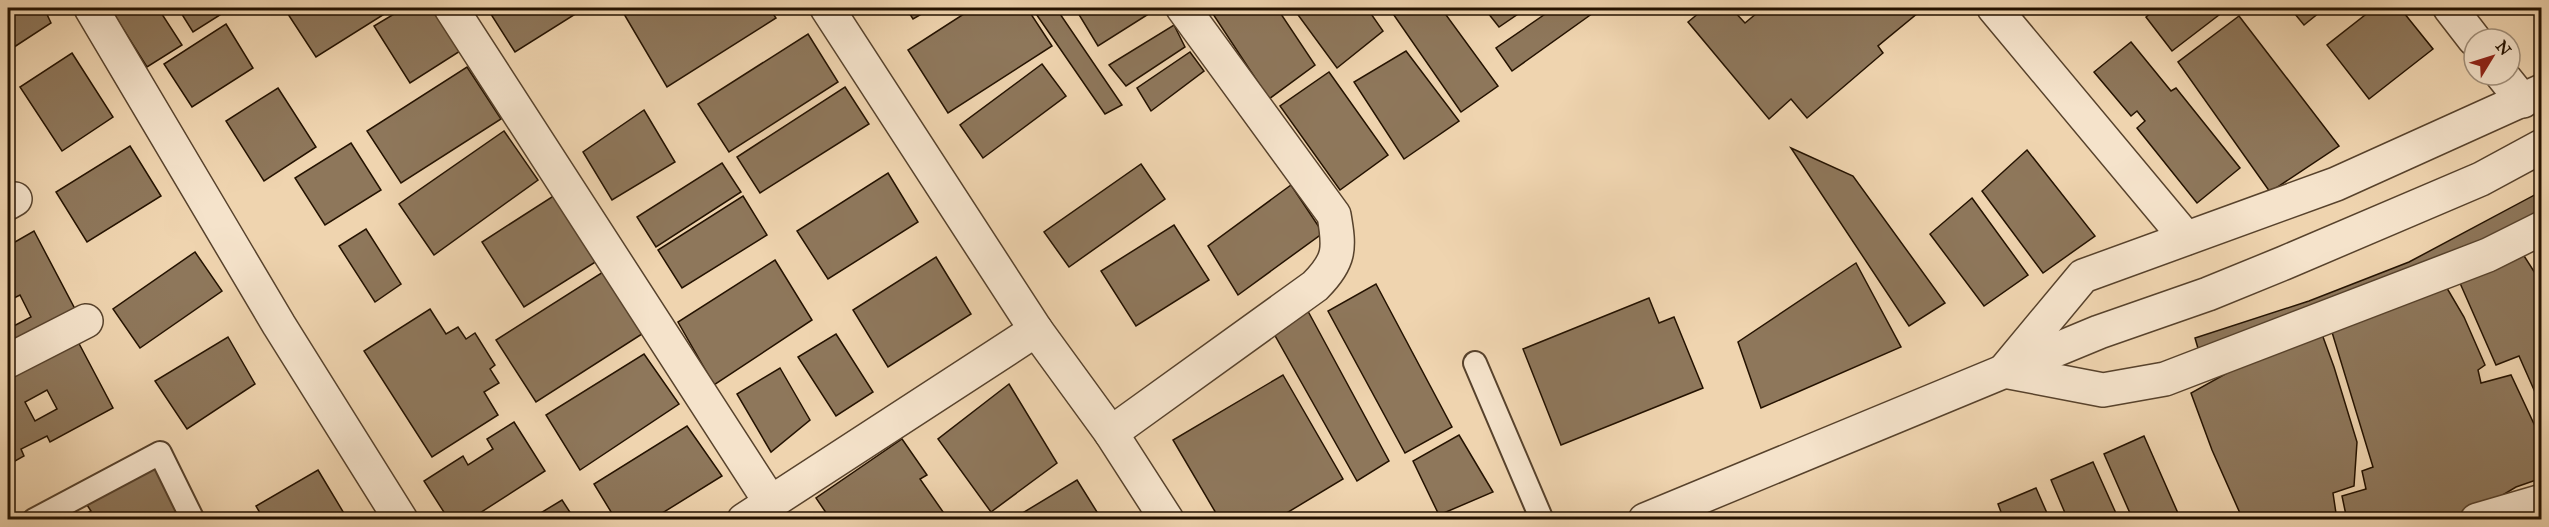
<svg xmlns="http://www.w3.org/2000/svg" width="2549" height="527" font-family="'IM FELL Great Primer',serif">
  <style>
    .building { fill: #8e775b; stroke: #241200; stroke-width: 1.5; fill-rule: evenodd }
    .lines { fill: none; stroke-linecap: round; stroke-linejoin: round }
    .service-casing { stroke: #57422c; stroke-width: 26 }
    .minor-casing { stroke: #57422c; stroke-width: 36 }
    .tertiary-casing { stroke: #57422c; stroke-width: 36 }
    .service { stroke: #f5e3cb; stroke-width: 22 }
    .minor { stroke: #f5e3cb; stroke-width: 33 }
    .tertiary { stroke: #f5e3cb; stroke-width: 33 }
  </style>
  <rect width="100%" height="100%" fill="#efd4af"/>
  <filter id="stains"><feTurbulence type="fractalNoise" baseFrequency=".00333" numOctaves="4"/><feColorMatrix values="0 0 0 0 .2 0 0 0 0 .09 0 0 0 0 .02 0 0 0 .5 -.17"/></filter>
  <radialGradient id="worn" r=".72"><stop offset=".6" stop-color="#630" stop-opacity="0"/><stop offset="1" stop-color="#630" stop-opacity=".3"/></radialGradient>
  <g class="building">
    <polygon points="8,8 44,8 51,23 8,51"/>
    <polygon points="110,8 158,8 182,45 147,67"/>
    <polygon points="178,8 231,8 193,32"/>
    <polygon points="284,8 394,8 316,57"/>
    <polygon points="404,8 443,8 468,46 410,83 374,26"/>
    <polygon points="487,8 585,8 515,52"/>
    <polygon points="635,8 769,8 776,18 667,87 624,14"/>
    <polygon points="906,8 932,8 913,19"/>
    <polygon points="973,8 1027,8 1052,46 948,113 908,50"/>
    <polygon points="1032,8 1056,8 1122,105 1105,114"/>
    <polygon points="1075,8 1142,8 1147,15 1098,46"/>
    <polygon points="1209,8 1277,8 1315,65 1269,99"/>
    <polygon points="1293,8 1367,8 1383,31 1337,68"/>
    <polygon points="1389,8 1441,8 1498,86 1461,112"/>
    <polygon points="1484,8 1527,8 1499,27"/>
    <polygon points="1554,8 1600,8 1512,71 1496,48"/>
    <polygon points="1705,8 1731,8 1745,23 1763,8 1924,8 1878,46 1883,53 1807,118 1791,99 1769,119 1688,22"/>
    <polygon points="2157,8 2228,8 2172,51 2146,17"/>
    <polygon points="2290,8 2325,8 2304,25"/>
    <polygon points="2374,8 2400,8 2433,49 2369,99 2327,45"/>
    <polygon points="2239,16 2339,146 2270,192 2178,62"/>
    <polygon points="226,24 253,68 192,107 164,64"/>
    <polygon points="1174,25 1185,47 1126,86 1109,65"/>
    <polygon points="808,34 838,82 729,152 698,104"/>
    <polygon points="2131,42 2171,91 2176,88 2240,168 2197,203 2137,128 2145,121 2137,111 2131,116 2094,72"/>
    <polygon points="1406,51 1459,121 1404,159 1354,82"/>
    <polygon points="1190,52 1204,71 1151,111 1137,88"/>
    <polygon points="72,53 113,117 62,151 20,87"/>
    <polygon points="1042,64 1066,96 983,158 960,125"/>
    <polygon points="467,67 501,119 401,183 367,131"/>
    <polygon points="1329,72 1388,155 1340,190 1280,106"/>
    <polygon points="845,87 869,124 760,193 737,157"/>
    <polygon points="278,88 316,147 264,181 226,121"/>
    <polygon points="644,110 675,162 612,200 583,152"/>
    <polygon points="504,131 538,180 434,255 399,204"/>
    <polygon points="351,143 381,190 325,225 295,178"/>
    <polygon points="130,146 161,196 87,242 56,192"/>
    <polygon points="1791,148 1853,176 1945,303 1909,326"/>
    <polygon points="2027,150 2095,236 2043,273 1982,191"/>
    <polygon points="722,163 741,192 656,247 637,217"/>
    <polygon points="1141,164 1165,199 1069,267 1044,232"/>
    <polygon points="888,173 918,222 828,279 797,231"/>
    <polygon points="1291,185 1323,233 1238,295 1208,246"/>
    <polygon points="2542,191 2542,222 2202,362 2195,338 2309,301 2409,262"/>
    <polygon points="555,195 597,261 524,307 482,242"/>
    <polygon points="743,196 767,235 682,288 658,250"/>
    <polygon points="1972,198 2028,275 1984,306 1930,234"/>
    <polygon points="1174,225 1209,280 1136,326 1101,271"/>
    <polygon points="366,229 401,284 375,302 339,246"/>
    <polygon points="34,231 75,309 8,345 8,329 31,317 20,295 8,301 8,246"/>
    <polygon points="2542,238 2542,260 2533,242"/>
    <polygon points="2519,248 2542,284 2542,408 2519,356 2496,365 2456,274"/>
    <polygon points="195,252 222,291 140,348 113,309"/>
    <polygon points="936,257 971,314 888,367 853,310"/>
    <polygon points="775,260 812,320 714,385 678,322"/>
    <polygon points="1856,263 1901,347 1761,408 1738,342"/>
    <polygon points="603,272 642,334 536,402 496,340"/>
    <polygon points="2441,278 2464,317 2485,365 2478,370 2481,383 2511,375 2542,441 2542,478 2516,487 2461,520 2347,520 2342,496 2366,489 2362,471 2373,467 2328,319"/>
    <polygon points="1376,284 1452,427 1405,453 1328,311"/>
    <polygon points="1649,298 1659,323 1674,317 1703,388 1561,445 1523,349"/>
    <polygon points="1303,302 1389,461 1357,481 1269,325"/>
    <polygon points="430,309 446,334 458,327 466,339 475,333 495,365 490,369 499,383 484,392 498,415 432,457 364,351"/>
    <polygon points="2319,326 2334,367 2357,442 2354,486 2333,493 2337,520 2243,520 2212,450 2191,393 2274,347"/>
    <polygon points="836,334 873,392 836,416 798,357"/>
    <path d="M75,336L113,408L50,442L47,436L21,449L24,456L8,465V384L14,380L10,371ZM47,390L57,409L35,421L25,402Z"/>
    <polygon points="228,337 255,384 187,429 155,381"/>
    <polygon points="644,354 679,404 580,470 546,415"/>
    <polygon points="780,368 810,420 771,452 737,394"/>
    <polygon points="1283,375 1343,479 1275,520 1220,520 1173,440"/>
    <polygon points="1009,384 1057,463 991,512 938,439"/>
    <polygon points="514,422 545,471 469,520 449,520 424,481 463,456 468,465 493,449 487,439"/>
    <polygon points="687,426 722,476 651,520 616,520 594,484"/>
    <polygon points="1459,435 1493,492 1439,515 1413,461"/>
    <polygon points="2144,436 2181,520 2133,520 2104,454"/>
    <polygon points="902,439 927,475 920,479 948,519 831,520 816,498"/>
    <polygon points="2093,462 2119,520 2068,520 2051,480"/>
    <polygon points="155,468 182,520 74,520 91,511 87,505"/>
    <polygon points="318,470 348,520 264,520 256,506"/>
    <polygon points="1077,480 1102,520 1011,520"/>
    <polygon points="2036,488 2050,520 2004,520 1998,504"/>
    <polygon points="562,500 575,520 536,520 534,517"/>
  </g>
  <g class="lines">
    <defs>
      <g id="service">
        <polyline points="1475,363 1542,520"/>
        <polyline points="34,520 160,453 193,520"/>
      </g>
      <g id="minor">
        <polyline points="91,8 279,325 401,520"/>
        <polyline points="451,8 771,503"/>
        <polyline points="827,8 1036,330 1111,433 1167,520"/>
        <polyline points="1994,8 2186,238"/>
        <polyline points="2450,8 2474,39"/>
        <polyline points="2502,75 2523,101"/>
        <polyline points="2542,91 2336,184 2083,276 2004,371 2103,390 2165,379 2488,255 2542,228"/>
        <polyline points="8,203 15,199"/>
        <polyline points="8,361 86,321"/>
        <path d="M1111,433L1315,286C1340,261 1340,249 1334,215L1183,8"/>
        <polyline points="744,520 1036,330"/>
        <polyline points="2477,520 2542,501"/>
      </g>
      <polyline id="tertiary" points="1645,520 2099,332 2208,294 2284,263 2481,179 2542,146"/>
    </defs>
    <use href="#service" class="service-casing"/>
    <use href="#minor" class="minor-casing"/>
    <use href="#tertiary" class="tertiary-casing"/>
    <use href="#service" class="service"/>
    <use href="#minor" class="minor"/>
    <use href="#tertiary" class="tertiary"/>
  </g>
  <rect width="2549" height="527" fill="none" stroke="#efd4af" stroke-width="30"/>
  <rect x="9" y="9" width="2531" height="509" fill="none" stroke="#241200" stroke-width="3"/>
  <rect x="15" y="15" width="2519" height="497" fill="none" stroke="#241200" stroke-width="1.5"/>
  <g transform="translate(2492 57) rotate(52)"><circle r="28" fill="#f5e3cb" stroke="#a18f7a" stroke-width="1.5"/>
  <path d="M0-4.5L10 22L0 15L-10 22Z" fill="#8f2418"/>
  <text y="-9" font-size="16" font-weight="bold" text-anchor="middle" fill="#241200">N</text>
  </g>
  <rect width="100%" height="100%" filter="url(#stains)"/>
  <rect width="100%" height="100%" fill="url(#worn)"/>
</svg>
